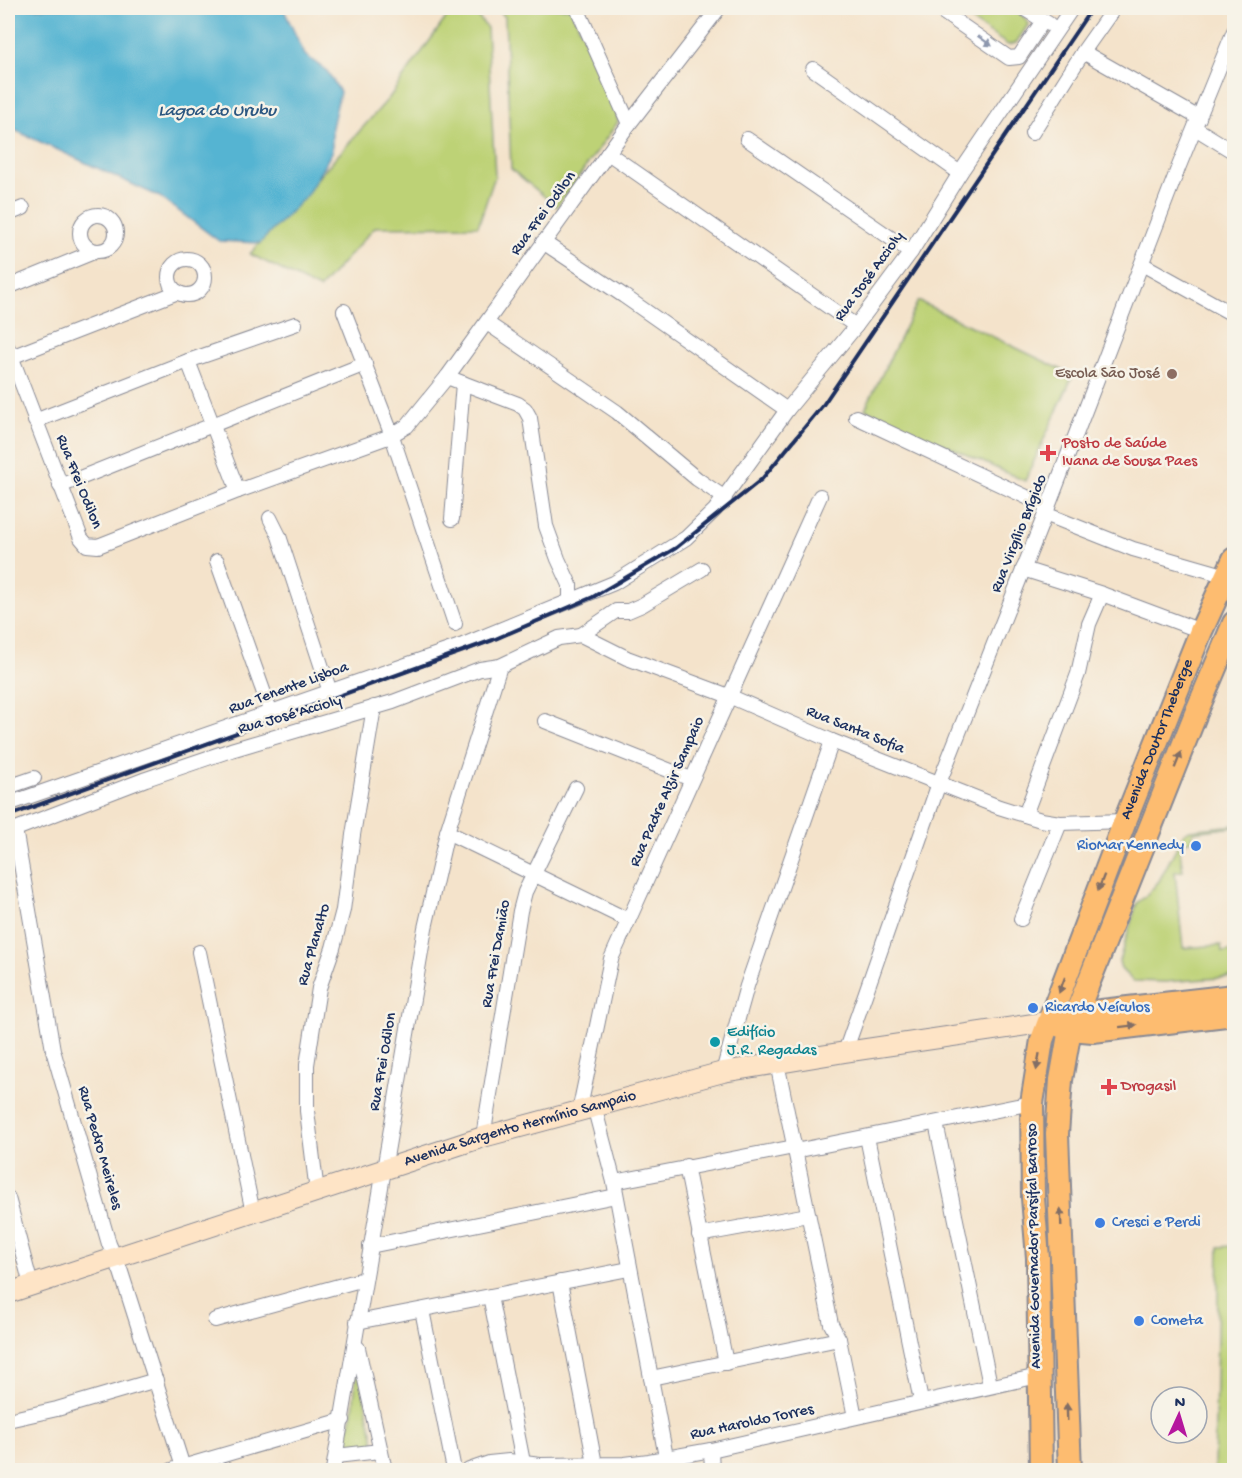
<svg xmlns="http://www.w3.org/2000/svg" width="1242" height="1478" font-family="'Gochi Hand',sans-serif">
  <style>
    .green { fill: #bdd276; stroke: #6c806a; stroke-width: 1.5 }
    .water { fill: #54b4d2; stroke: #387298; stroke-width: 1.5 }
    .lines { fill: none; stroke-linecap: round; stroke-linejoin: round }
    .minor-casing { stroke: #888994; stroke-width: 16 }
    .secondary-casing { stroke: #888994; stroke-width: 22 }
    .primary-casing { stroke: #888994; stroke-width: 26 }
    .minor { stroke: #fff; stroke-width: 14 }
    .secondary { stroke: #fee4c6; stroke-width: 20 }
    .primary { stroke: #fdbc70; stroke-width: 22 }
    .rail { stroke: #1b2f5e; stroke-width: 4 }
    .oneway { fill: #8d97ae }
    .oneway2 { fill: #816e66 }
    .education-dot { fill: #8d6e63; stroke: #f7f3e8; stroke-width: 2 }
    .health-dot { fill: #e0444e; stroke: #f7f3e8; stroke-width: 2 }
    .shop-dot { fill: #3f7fe0; stroke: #f7f3e8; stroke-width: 2 }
    .culture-dot { fill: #0f9aa8; stroke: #f7f3e8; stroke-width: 2 }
    .labels { text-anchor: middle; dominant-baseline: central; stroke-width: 5; stroke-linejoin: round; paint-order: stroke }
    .street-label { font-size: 16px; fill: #1b2f5e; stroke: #f7f3e8 }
    .education-label { font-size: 16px; fill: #785e54; stroke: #f7f3e8; text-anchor: end }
    .health-label { font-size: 16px; fill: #be3a42; stroke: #f7f3e8; text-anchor: start }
    .shop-label { font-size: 16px; fill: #366cbe; stroke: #f7f3e8; text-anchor: start }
    .culture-label { font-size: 16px; fill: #0d838f; stroke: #f7f3e8; text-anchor: start }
    .water-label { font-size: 18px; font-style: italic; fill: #2c5781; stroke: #f7f3e8 }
  </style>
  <rect width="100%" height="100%" fill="#f7f3e8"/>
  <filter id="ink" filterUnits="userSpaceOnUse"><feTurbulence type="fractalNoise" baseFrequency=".0167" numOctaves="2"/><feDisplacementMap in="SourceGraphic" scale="12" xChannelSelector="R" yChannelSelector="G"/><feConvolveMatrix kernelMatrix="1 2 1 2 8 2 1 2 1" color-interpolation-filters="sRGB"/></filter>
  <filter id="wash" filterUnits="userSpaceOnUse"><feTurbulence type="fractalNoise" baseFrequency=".008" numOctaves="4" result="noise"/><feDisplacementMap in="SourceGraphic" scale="24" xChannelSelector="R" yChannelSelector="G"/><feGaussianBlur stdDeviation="1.35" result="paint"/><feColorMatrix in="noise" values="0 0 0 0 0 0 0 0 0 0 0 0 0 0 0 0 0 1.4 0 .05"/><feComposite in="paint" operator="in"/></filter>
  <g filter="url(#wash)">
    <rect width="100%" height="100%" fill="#f4e3cb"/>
    <g class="green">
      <polygon points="453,8 471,8 487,28 495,176 478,226 375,227 319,289 250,254 389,98"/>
      <polygon points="497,8 571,8 616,111 618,122 557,207 511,169 505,17"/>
      <path d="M953,8C973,8 1023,0 1028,25L1016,43L1008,45Z"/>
      <polygon points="918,301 1073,375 1025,481 865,409"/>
      <polygon points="1234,825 1234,827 1193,832 1193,840 1184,842 1180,851 1183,871 1175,872 1183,948 1221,945 1222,952 1234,951 1234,977 1165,982 1133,981 1121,969 1119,961 1137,903 1147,895 1159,881 1184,833 1190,830"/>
      <polygon points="1234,1246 1234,1470 1214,1470 1219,1247"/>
      <polygon points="357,1363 375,1446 342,1451 353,1412"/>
    </g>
    <polygon class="water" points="8,8 283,8 305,55 327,71 340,92 332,127 332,152 307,195 260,243 219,241 160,197 8,127"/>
  </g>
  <g filter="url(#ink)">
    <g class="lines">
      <defs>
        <g id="minor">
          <polyline points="577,8 629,124"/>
          <polyline points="937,8 1009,58 1019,57 1043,21"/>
          <polyline points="1023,8 1049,24"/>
          <polyline points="1083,52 1199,118"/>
          <polyline points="813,69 960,173"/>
          <polyline points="1195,128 1234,152"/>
          <polyline points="1032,133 1085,49 1114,8"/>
          <polyline points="747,139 911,252"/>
          <polyline points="608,153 856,326"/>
          <polyline points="8,214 23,208"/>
          <circle cx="98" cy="233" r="18"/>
          <polyline points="543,242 624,296 787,410"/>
          <circle cx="187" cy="277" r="18"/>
          <polyline points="1142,264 1234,315"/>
          <polyline points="8,287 96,251"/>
          <polyline points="344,311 391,433 455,624"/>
          <polyline points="487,323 617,412 697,479 725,498"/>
          <polyline points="8,348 81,538 87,545 98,546 238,491 388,437 407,426 447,377 629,124 719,8"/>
          <polyline points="11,357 178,292"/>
          <polyline points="188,361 238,491"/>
          <polyline points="447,377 518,404 525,409 530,418 546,526 558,559 570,585 570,600"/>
          <polyline points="856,417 1048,507"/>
          <polyline points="35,421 188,361 295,324"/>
          <polyline points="60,486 365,364"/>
          <polyline points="1045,514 1133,549 1227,576"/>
          <polyline points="270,518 279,536 330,692"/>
          <polyline points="452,519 463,383"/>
          <polyline points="217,561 271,713"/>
          <polyline points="1023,569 1102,594 1201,631"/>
          <polyline points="581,635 627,658 729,696 832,741 999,807 1041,820 1060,823 1125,821"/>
          <polyline points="545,721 691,779"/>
          <polyline points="8,787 34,778"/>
          <polyline points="8,804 463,645 614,583 686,538 715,510 787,410 856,326 911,252 960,173 1072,8"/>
          <polyline points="1025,815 1078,674 1089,624 1102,594"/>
          <polyline points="15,829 53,1050 109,1244 121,1272 183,1467"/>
          <polyline points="8,832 146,779 231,750 393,702 480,669 500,666 559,638 581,635 616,611 628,611 642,605 702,569"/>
          <polyline points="447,832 628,920"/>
          <polyline points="1021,919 1060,823"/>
          <polyline points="199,952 253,1213"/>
          <polyline points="845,1052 939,783 1048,507 1179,166 1234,31"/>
          <polyline points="777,1063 831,1324 839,1339 855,1417"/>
          <polyline points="723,1072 747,986 832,741"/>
          <polyline points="594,1106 614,1182 666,1457"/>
          <polyline points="579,1112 611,959 820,496"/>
          <polyline points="936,1123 990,1385"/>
          <polyline points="483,1137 520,911 525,892 576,788"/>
          <polyline points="867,1137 921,1401"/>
          <polyline points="795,1151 1032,1103"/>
          <polyline points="686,1166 726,1363"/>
          <polyline points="614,1182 794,1147"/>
          <polyline points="317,1192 307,1111 307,1065 319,988 333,948 343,910 353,835 374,707"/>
          <polyline points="8,1198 31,1285"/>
          <polyline points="699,1235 808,1215"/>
          <polyline points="370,1246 616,1196"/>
          <polyline points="560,1282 595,1464"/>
          <polyline points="490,1296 523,1462"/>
          <polyline points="422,1310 454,1470"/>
          <polyline points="215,1320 364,1279"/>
          <polyline points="357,1322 629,1269"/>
          <polyline points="358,1348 385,1470"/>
          <polyline points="651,1378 839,1339"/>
          <polyline points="8,1420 57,1409 156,1380"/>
          <polyline points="711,1450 712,1470"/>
          <polyline points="336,1456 380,1451"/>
          <polyline points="172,1470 343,1420"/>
          <polyline points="333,1470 425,928 447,832 500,666"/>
          <polyline points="469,1470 489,1463 509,1461 540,1465 625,1464 649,1461 711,1450 1038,1376"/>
        </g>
        <g id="secondary">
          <path id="s1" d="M8,1293L483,1137L723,1072L845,1052L1047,1022"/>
        </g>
        <g id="primary">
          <polyline points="1063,1018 1075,1014 1234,996"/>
          <polyline points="1058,1025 1070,1029 1093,1031 1234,1014"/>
          <path id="s2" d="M1041,1470L1038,1258L1033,1198L1032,1103L1042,1040L1125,821L1201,631L1234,559"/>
          <polyline points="1070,1470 1057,1134 1061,1080 1070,1029 1196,713 1234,623"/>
        </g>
      </defs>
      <use href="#minor" class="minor-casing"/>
      <use href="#secondary" class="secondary-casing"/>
      <use href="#primary" class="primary-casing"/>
      <use href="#minor" class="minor"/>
      <use href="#secondary" class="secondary"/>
      <use href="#primary" class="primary"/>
      <polyline class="rail" points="8,816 493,640 593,597 676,548 762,479 823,405 1092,8"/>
    </g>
    <defs><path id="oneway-solid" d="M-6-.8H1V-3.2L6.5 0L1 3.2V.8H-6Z" transform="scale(1.5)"/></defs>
    <use class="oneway" href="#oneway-solid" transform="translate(985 41) rotate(35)"/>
    <g class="oneway2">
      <use href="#oneway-solid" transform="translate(1178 760) rotate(-68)"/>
      <use href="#oneway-solid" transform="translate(1101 883) rotate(111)"/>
      <use href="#oneway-solid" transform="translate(1062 985) rotate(111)"/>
      <use href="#oneway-solid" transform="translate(1128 1026) rotate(-7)"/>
      <use href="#oneway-solid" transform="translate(1038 1062) rotate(100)"/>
      <use href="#oneway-solid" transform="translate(1061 1217) rotate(-92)"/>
      <use href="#oneway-solid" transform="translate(1067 1412) rotate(-92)"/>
    </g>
  </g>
  <circle class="education-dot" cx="1172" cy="374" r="6"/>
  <g class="health-dot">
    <path d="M1045 444h6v6h6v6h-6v6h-6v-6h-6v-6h6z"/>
    <path d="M1106 1078h6v6h6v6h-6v6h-6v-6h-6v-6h6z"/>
  </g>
  <g class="shop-dot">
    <circle cx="1196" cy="846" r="6"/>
    <circle cx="1033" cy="1008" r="6"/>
    <circle cx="1100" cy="1223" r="6"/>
    <circle cx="1139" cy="1321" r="6"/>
  </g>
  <circle class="culture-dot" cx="715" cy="1042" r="6"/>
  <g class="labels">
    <g class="street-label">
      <text transform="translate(544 214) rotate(-54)">Rua Frei Odilon</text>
      <text transform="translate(870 277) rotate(-54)">Rua José Accioly</text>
      <text transform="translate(78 482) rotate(68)">Rua Frei Odilon</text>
      <text transform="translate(1020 534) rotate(-68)">Rua Virgílio Brígido</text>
      <text transform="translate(289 689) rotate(-20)">Rua Tenente Lisboa</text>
      <text transform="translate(290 716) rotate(-16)">Rua José Accioly</text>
      <text transform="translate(855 731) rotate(22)">Rua Santa Sofia</text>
      <text stroke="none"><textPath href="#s2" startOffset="753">Avenida Doutor Theberge</textPath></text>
      <text transform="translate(668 792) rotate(-66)">Rua Padre Alzir Sampaio</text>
      <text transform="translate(315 945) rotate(-74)">Rua Planalto</text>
      <text transform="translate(497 954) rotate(-80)">Rua Frei Damião</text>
      <text transform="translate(384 1062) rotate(-80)">Rua Frei Odilon</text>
      <text stroke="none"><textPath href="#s1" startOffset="538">Avenida Sargento Hermínio Sampaio</textPath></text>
      <text transform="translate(99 1148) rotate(74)">Rua Pedro Meireles</text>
      <text transform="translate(1035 1246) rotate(-91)">Avenida Governador Parsifal Barroso</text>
      <text transform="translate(752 1423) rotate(-12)">Rua Haroldo Torres</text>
    </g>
    <g class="education-label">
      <text x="1160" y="374">Escola São José</text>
    </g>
    <g class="health-label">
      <text x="1062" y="444">Posto de Saúde<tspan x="1062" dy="18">Ivana de Sousa Paes</tspan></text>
      <text x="1121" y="1087">Drogasil</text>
    </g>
    <g class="shop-label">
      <text x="1184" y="846" text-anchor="end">RioMar Kennedy</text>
      <text x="1045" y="1008">Ricardo Veículos</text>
      <text x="1112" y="1223">Cresci e Perdi</text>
      <text x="1151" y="1321">Cometa</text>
    </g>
    <g class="culture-label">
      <text x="727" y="1033">Edifício<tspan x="727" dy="18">J.R. Regadas</tspan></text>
    </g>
    <g class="water-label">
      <text x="217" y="111">Lagoa do Urubu</text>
    </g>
  </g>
  <rect width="1242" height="1478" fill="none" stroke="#f7f3e8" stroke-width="30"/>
  <g transform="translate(1179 1415) rotate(4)"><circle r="28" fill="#f7f3e8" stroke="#9fa5b1" stroke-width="1.5"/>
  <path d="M0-4.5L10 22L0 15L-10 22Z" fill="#b5179e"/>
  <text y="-9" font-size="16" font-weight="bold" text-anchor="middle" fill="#1b2f5e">N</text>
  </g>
</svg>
